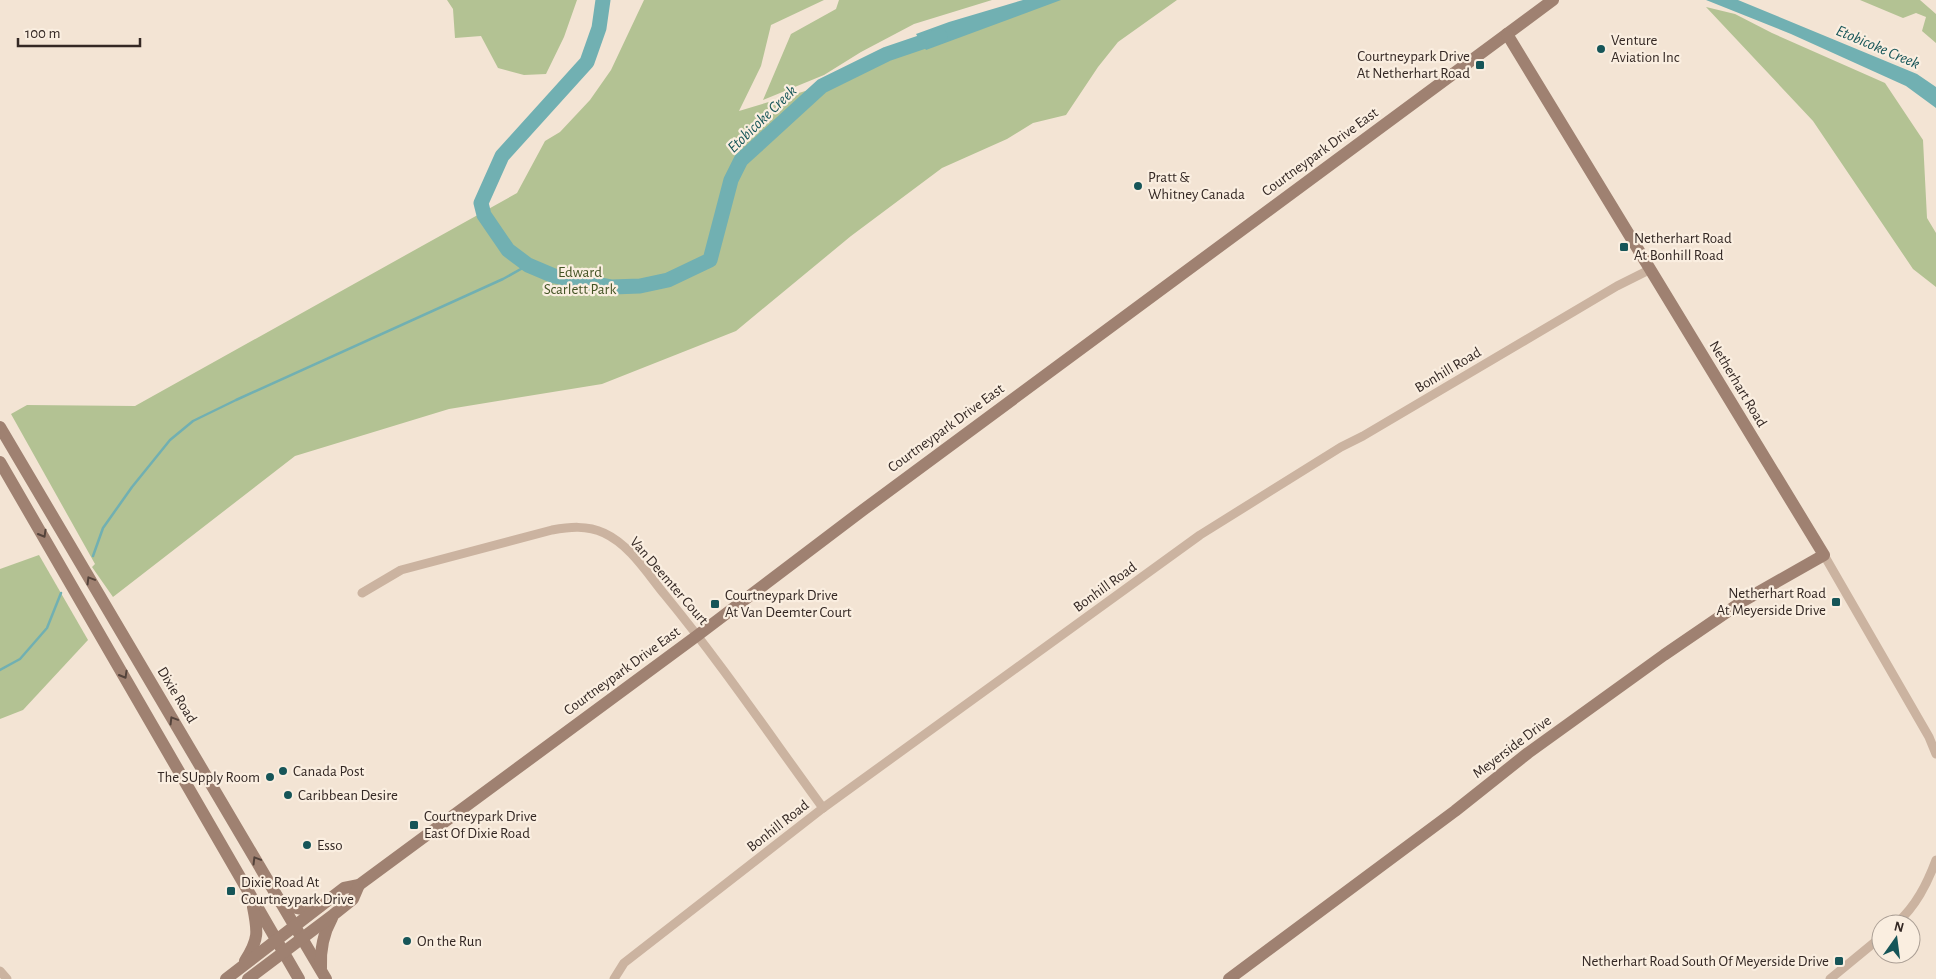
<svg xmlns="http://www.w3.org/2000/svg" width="1936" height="979" font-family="'Alegreya Sans',sans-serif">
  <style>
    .green { fill: #b3c293 }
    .water { fill: #71b0b2 }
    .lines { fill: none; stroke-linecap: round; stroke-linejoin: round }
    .stream { stroke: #71b0b2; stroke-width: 2.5 }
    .river { stroke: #71b0b2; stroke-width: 15 }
    .street { stroke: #cbb3a0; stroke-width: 9 }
    .secondary { stroke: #9f8171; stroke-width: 12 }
    .oneway { stroke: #54433b }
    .poi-dot { fill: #165558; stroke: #faeee0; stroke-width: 2 }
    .labels { text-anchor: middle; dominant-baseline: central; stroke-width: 4.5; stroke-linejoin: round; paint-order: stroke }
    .poi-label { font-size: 15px; fill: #342824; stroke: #faeee0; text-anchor: start }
    .street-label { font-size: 15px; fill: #342824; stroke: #faeee0 }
    .park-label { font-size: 15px; fill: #445425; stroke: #faeee0 }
    .water-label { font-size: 16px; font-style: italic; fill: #165558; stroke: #faeee0 }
  </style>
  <rect width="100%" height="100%" fill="#f3e4d4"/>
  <g class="green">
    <polygon points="447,0 577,0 564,37 546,74 524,75 498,68 481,36 455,38 453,9"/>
    <polygon points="644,0 824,0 771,25 761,66 739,111 822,86 887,54 1044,0 1177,0 1118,42 1098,67 1066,115 1033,123 1007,139 942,168 851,236 736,331 602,384 449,409 295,456 113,597 92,567 95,564 11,414 27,405 135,406 517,193 545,141 560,132 590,100 611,70"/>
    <polygon points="839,0 992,0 914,24 861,52 824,75 763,100 791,34 836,9"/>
    <polygon points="1860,0 1920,0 1936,14 1936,43 1922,31 1926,17 1916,13 1903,18"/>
    <polygon points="1706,7 1735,14 1772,33 1885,83 1923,140 1927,218 1936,233 1936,287 1913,269 1813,121"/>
    <polygon points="39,555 88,640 23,710 0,719 0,569"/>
  </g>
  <g class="water">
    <polygon points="1023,0 1061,0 926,50 916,34 949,22"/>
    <polygon points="1706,0 1738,0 1917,74 1936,87 1936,108 1906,86 1791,34"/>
  </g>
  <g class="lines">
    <g class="stream">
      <polyline points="93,556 103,528 132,487 170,440 193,421 236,400 503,279 528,265"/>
      <polyline points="0,670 20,659 47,628 61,593"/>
    </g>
    <polyline class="river" points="603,0 599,28 587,62 502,156 481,203 484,215 508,250 528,265 554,276 612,287 640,286 668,280 710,260 731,180 741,160 822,86 887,54 940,36"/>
    <g class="street">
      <polyline points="1824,555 1929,737 1936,754"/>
      <path d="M362,593L401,570L552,530C569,527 587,525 604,533C630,545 647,573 665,595C721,663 771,737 823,808"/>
      <path d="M1896,924C1916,906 1927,884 1936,860"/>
      <polyline points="0,971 7,979"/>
      <polyline points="614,979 624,963 823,808 1200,535 1341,447 1363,436 1617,286 1649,270"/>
      <polyline points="1830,979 1881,937"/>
    </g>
    <g class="secondary">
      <polyline points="0,427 326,979"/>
      <polyline points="0,462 299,979"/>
      <path d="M280,902C293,909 305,911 319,907"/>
      <path d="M245,961C259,939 258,932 253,907"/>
      <path d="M321,968C320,949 323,934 332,918"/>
      <polyline points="226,979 344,888 359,885 698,635 863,510 1553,0"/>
      <polyline points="248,979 333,915 353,899 359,885"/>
      <polyline points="1229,979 1455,811 1528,753 1664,655 1743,601 1824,555 1507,34"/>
    </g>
  </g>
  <defs><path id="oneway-chevron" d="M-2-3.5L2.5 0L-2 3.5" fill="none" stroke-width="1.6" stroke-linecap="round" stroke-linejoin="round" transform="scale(1.25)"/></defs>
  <g class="oneway">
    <use href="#oneway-chevron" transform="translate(43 534) rotate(60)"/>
    <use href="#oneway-chevron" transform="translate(90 580) rotate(-121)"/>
    <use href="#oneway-chevron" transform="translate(124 675) rotate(60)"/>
    <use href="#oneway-chevron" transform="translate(173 720) rotate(-121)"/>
    <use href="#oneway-chevron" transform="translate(256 860) rotate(-121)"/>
  </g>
  <g class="poi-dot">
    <circle cx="1601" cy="49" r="5"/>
    <rect x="1475" y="60" width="10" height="10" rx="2.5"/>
    <circle cx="1138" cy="186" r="5"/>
    <rect x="1619" y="242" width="10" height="10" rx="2.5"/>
    <rect x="1831" y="597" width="10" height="10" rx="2.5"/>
    <rect x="710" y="599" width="10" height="10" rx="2.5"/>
    <circle cx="283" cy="771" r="5"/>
    <circle cx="270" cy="777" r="5"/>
    <circle cx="288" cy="795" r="5"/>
    <rect x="409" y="820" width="10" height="10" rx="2.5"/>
    <circle cx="307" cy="845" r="5"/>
    <rect x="226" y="886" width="10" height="10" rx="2.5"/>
    <circle cx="407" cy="941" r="5"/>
    <rect x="1834" y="956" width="10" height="10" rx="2.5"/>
  </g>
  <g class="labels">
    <g class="poi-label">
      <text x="1611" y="40">Venture<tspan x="1611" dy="17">Aviation Inc</tspan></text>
      <text x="1470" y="56" text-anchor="end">Courtneypark Drive<tspan x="1470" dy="17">At Netherhart Road</tspan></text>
      <text x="1148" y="177">Pratt &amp;<tspan x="1148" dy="17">Whitney Canada</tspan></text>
      <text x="1634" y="238">Netherhart Road<tspan x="1634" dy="17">At Bonhill Road</tspan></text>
      <text x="1826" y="593" text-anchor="end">Netherhart Road<tspan x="1826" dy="17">At Meyerside Drive</tspan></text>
      <text x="725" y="595">Courtneypark Drive<tspan x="725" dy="17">At Van Deemter Court</tspan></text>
      <text x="293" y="771">Canada Post</text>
      <text x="260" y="777" text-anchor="end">The SUpply Room</text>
      <text x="298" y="795">Caribbean Desire</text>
      <text x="424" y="816">Courtneypark Drive<tspan x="424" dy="17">East Of Dixie Road</tspan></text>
      <text x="317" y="845">Esso</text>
      <text x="241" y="882">Dixie Road At<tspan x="241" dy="17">Courtneypark Drive</tspan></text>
      <text x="417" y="941">On the Run</text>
      <text x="1829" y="961" text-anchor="end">Netherhart Road South Of Meyerside Drive</text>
    </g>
    <g class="street-label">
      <text transform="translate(1320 152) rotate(-36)">Courtneypark Drive East</text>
      <text transform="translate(1448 370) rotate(-31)">Bonhill Road</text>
      <text transform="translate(1738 384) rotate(59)">Netherhart Road</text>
      <text transform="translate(946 428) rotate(-36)">Courtneypark Drive East</text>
      <text transform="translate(669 581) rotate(49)">Van Deemter Court</text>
      <text transform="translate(1105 587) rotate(-36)">Bonhill Road</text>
      <text transform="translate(622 671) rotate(-36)">Courtneypark Drive East</text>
      <text transform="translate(177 695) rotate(59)">Dixie Road</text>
      <text transform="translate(1512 747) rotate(-37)">Meyerside Drive</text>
      <text transform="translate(778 826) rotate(-38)">Bonhill Road</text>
    </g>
    <g class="park-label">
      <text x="580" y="272">Edward<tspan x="580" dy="17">Scarlett Park</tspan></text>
    </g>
    <g class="water-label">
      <text transform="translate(1878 47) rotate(23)">Etobicoke Creek</text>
      <text transform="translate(762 119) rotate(-44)">Etobicoke Creek</text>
    </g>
  </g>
  <g transform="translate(1896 939) rotate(14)"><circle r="24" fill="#faeee0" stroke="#ab9f95"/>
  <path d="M0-4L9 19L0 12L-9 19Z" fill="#165558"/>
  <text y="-8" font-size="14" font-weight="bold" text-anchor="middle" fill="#342824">N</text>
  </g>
  <path d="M18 38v8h122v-8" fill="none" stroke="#342824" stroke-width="2.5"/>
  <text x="25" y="38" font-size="15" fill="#342824" stroke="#faeee0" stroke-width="4" paint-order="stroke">100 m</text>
</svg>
